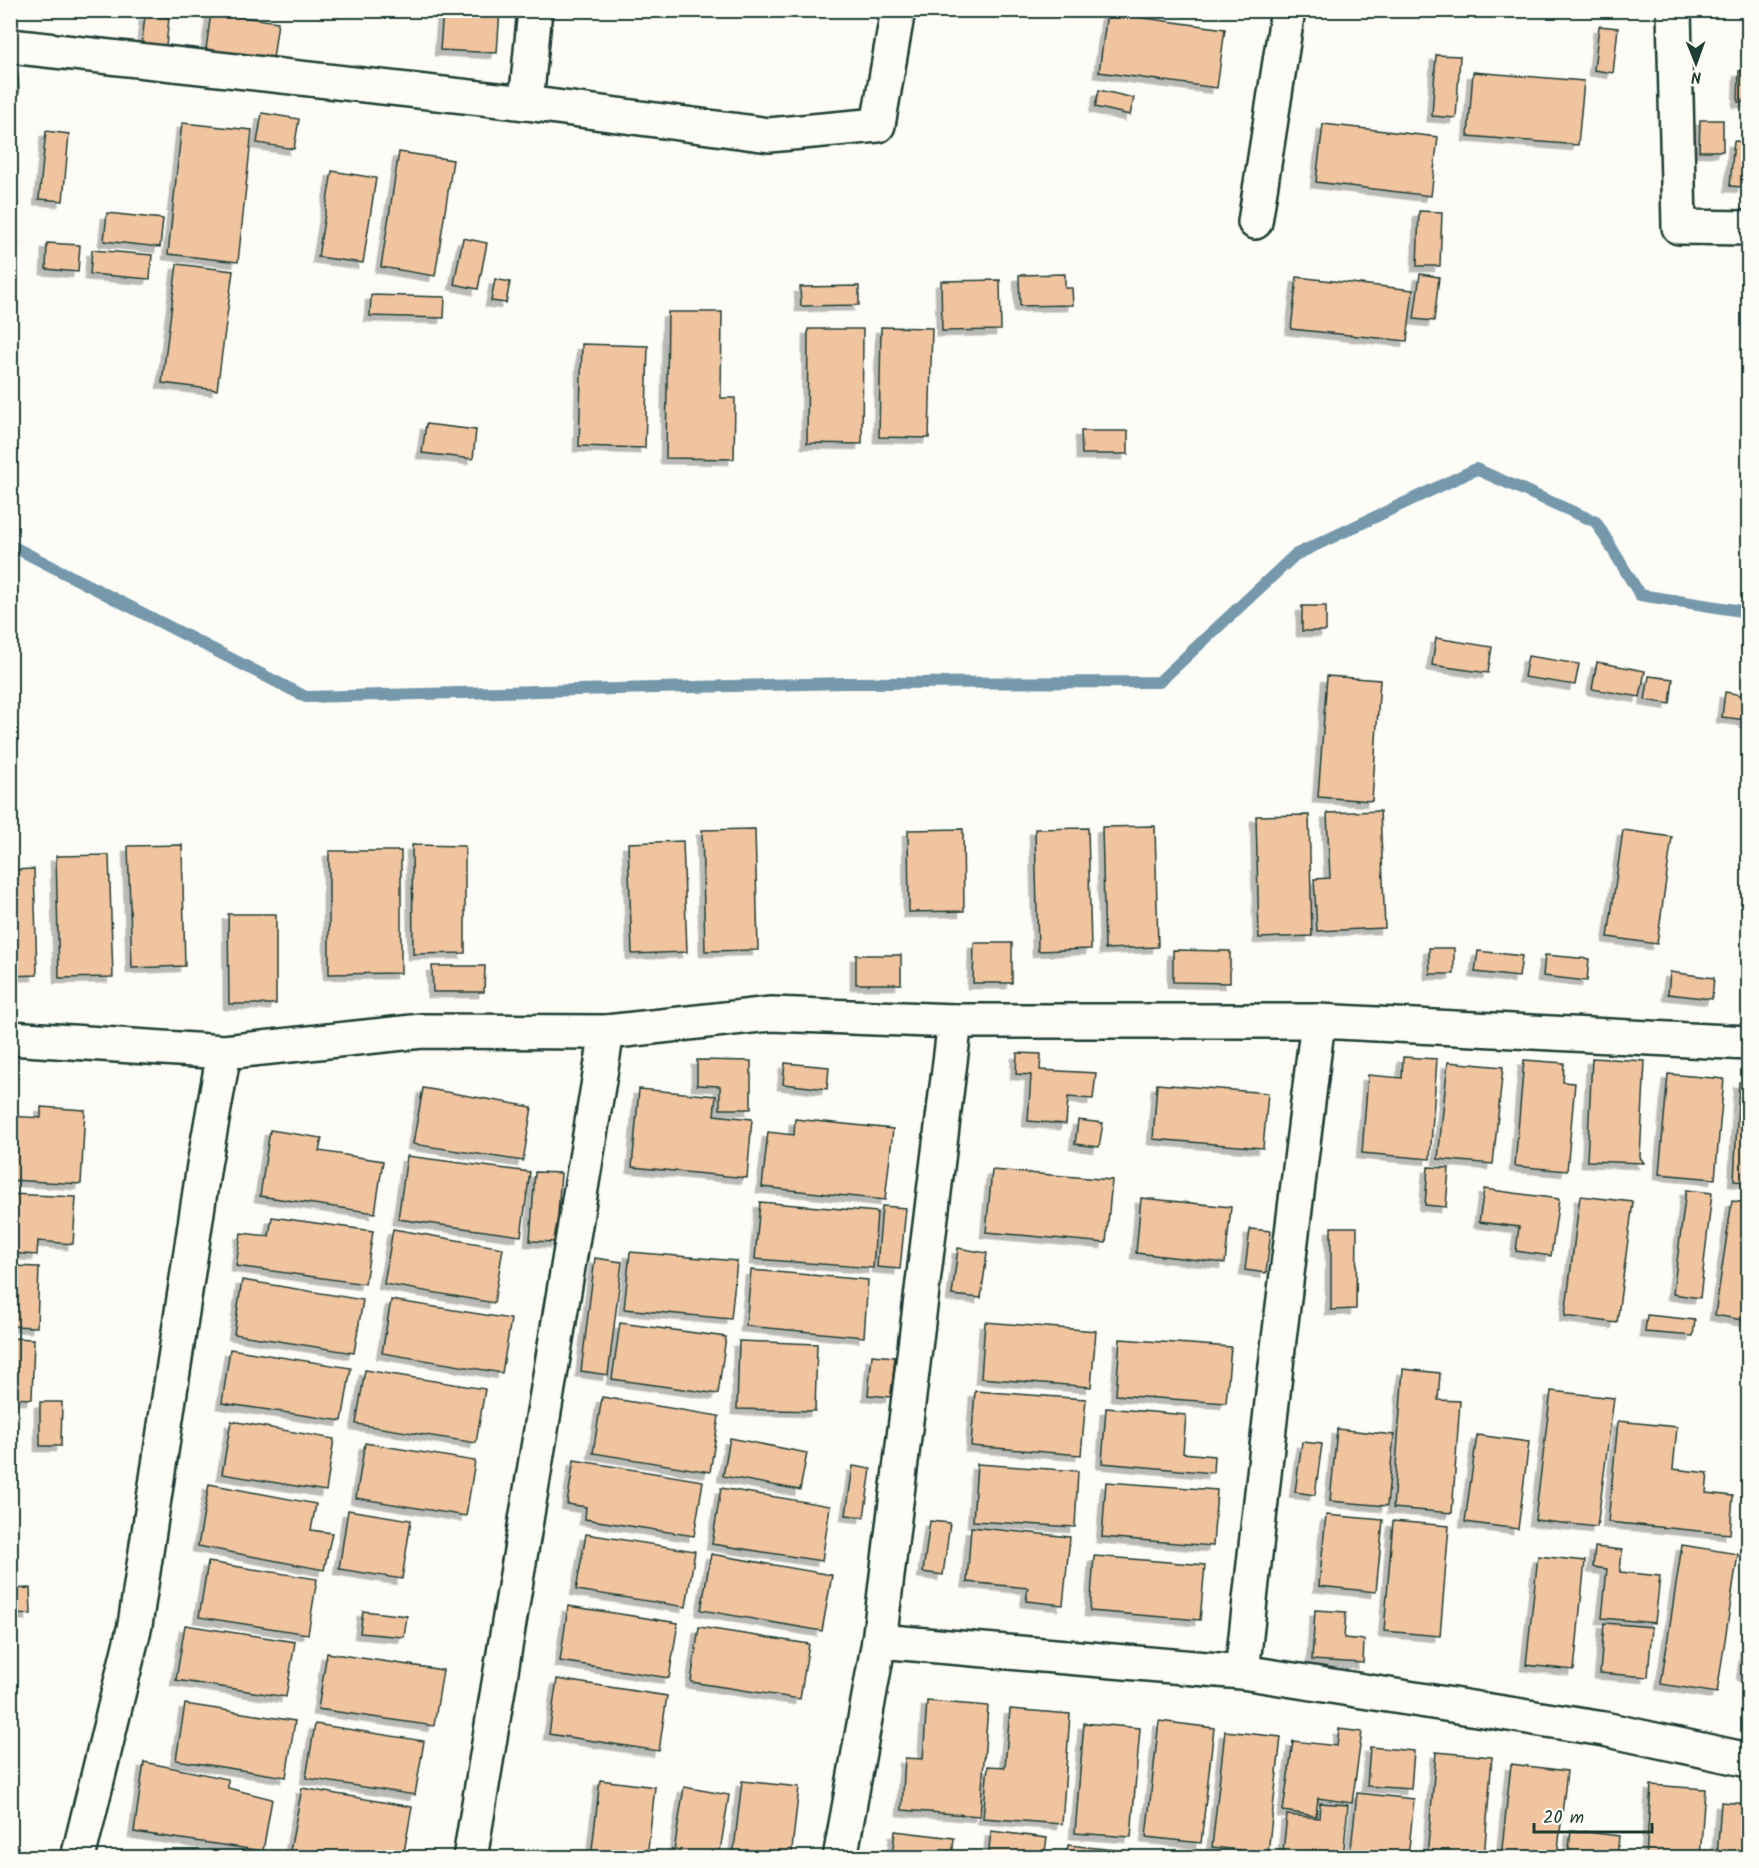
<svg xmlns="http://www.w3.org/2000/svg" width="1759" height="1868" font-family="Kalam,sans-serif">
  <style>
    .lines { fill: none; stroke-linecap: round; stroke-linejoin: round }
    .stream { stroke: #7599aa; stroke-width: 12 }
    .building { fill: #f0c49f; stroke: #1f3d34; stroke-width: 1.5; filter: url(#shadow) }
    .street-casing { stroke: #1f3d34; stroke-width: 38 }
    .street { stroke: #fdfcf7; stroke-width: 33 }
  </style>
  <defs>
    <filter id="shadow"><feDropShadow dx="-5.5" dy="5.5" stdDeviation="0" flood-color="#0004"/></filter>
  </defs>
  <rect width="100%" height="100%" fill="#fdfcf7"/>
  <filter id="ink" filterUnits="userSpaceOnUse"><feTurbulence type="fractalNoise" baseFrequency=".0167" numOctaves="2"/><feDisplacementMap in="SourceGraphic" scale="12" xChannelSelector="R" yChannelSelector="G"/><feConvolveMatrix kernelMatrix="1 2 1 2 8 2 1 2 1" color-interpolation-filters="sRGB"/></filter>
  <g filter="url(#ink)">
    <g class="lines">
      <polyline class="stream" points="10,545 306,697 845,683 1159,682 1295,555 1476,469 1596,522 1640,595 1748,612"/>
    </g>
    <g class="building">
      <polygon points="443,10 500,10 497,53 440,50"/>
      <polygon points="211,13 278,22 273,59 206,49"/>
      <polygon points="1107,13 1225,29 1217,88 1099,72"/>
      <polygon points="145,15 169,18 166,46 142,43"/>
      <polygon points="1599,26 1618,28 1613,73 1594,70"/>
      <polygon points="1436,55 1460,56 1456,118 1432,116"/>
      <polygon points="1739,71 1748,71 1748,102 1738,102"/>
      <polygon points="1473,72 1584,81 1578,145 1468,136"/>
      <polygon points="10,75 18,75 19,93 10,93"/>
      <polygon points="1099,90 1134,98 1130,115 1095,107"/>
      <polygon points="262,113 299,119 294,149 257,143"/>
      <polygon points="1700,120 1723,120 1723,151 1699,151"/>
      <polygon points="182,123 252,130 238,262 168,254"/>
      <polygon points="1323,124 1438,137 1431,196 1316,182"/>
      <polygon points="46,131 69,134 63,201 39,199"/>
      <polygon points="1734,141 1746,142 1743,187 1730,186"/>
      <polygon points="399,152 453,160 435,276 381,267"/>
      <polygon points="332,171 376,178 363,263 318,257"/>
      <polygon points="1419,211 1442,212 1440,266 1417,266"/>
      <polygon points="107,213 163,219 160,247 104,241"/>
      <polygon points="463,238 487,243 478,289 454,284"/>
      <polygon points="10,240 19,242 10,296"/>
      <polygon points="47,243 80,245 78,272 46,269"/>
      <polygon points="92,250 152,255 150,279 90,274"/>
      <polygon points="177,264 233,271 217,390 162,383"/>
      <polygon points="1065,274 1065,288 1072,288 1073,305 1020,306 1019,275"/>
      <polygon points="1420,274 1439,277 1434,321 1414,319"/>
      <polygon points="1297,277 1413,290 1407,341 1291,329"/>
      <polygon points="495,279 510,282 506,303 491,301"/>
      <polygon points="1000,280 1001,330 942,331 941,281"/>
      <polygon points="859,286 859,305 801,306 800,287"/>
      <polygon points="371,295 445,297 444,318 370,316"/>
      <polygon points="668,312 722,312 721,398 735,398 734,459 666,458"/>
      <polygon points="881,327 932,328 929,438 879,437"/>
      <polygon points="808,329 863,329 862,444 807,443"/>
      <polygon points="582,344 648,346 645,448 579,446"/>
      <polygon points="426,424 476,430 473,459 422,453"/>
      <polygon points="1081,431 1128,431 1128,454 1082,454"/>
      <rect x="1302" y="606" width="24" height="25"/>
      <polygon points="1436,638 1492,647 1488,673 1432,665"/>
      <polygon points="1528,656 1579,664 1575,685 1524,677"/>
      <polygon points="1597,662 1645,671 1640,697 1592,689"/>
      <polygon points="1327,676 1380,680 1372,801 1318,797"/>
      <polygon points="1649,676 1673,679 1670,704 1645,700"/>
      <polygon points="1725,692 1748,696 1746,720 1722,717"/>
      <polygon points="1380,811 1385,928 1317,931 1314,879 1330,878 1327,813"/>
      <polygon points="1309,815 1312,936 1259,938 1256,816"/>
      <polygon points="1155,826 1158,947 1105,949 1102,827"/>
      <polygon points="1088,828 1091,949 1038,951 1035,829"/>
      <polygon points="755,829 758,950 705,951 702,830"/>
      <polygon points="963,829 964,911 909,912 908,830"/>
      <polygon points="1623,830 1672,837 1657,944 1608,937"/>
      <polygon points="683,841 687,952 632,954 628,843"/>
      <polygon points="182,845 185,966 132,968 128,846"/>
      <polygon points="412,845 465,846 465,953 413,954"/>
      <polygon points="329,851 401,851 401,973 329,974"/>
      <polygon points="109,855 113,977 59,978 56,856"/>
      <polygon points="34,869 37,975 10,976 10,870"/>
      <polygon points="228,914 276,914 276,1004 229,1004"/>
      <polygon points="974,943 1012,943 1012,983 973,983"/>
      <polygon points="1429,948 1454,948 1454,974 1430,974"/>
      <polygon points="1173,950 1230,951 1230,983 1173,982"/>
      <polygon points="1478,951 1522,956 1519,977 1475,972"/>
      <rect x="856" y="955" width="45" height="29"/>
      <polygon points="1545,955 1589,959 1587,981 1543,976"/>
      <polygon points="432,966 485,966 484,992 433,992"/>
      <polygon points="1670,972 1714,978 1712,999 1668,994"/>
      <polygon points="1017,1053 1041,1054 1040,1070 1096,1073 1093,1099 1068,1097 1066,1124 1028,1121 1031,1075 1016,1074"/>
      <polygon points="1403,1057 1437,1059 1430,1159 1362,1153 1368,1075 1402,1078"/>
      <polygon points="1592,1058 1645,1061 1640,1157 1644,1163 1587,1161"/>
      <polygon points="697,1060 751,1061 751,1109 720,1109 720,1086 697,1085"/>
      <polygon points="1524,1060 1564,1063 1563,1082 1575,1083 1567,1171 1515,1166"/>
      <polygon points="1448,1062 1503,1067 1493,1164 1438,1159"/>
      <polygon points="785,1063 829,1067 827,1089 783,1084"/>
      <polygon points="1668,1074 1724,1079 1715,1179 1659,1174"/>
      <polygon points="1739,1082 1748,1082 1748,1182 1734,1181"/>
      <polygon points="1157,1084 1268,1093 1263,1148 1153,1139"/>
      <polygon points="423,1088 532,1107 523,1161 413,1144"/>
      <polygon points="639,1089 716,1096 714,1115 752,1119 747,1178 632,1167"/>
      <polygon points="41,1107 85,1110 81,1184 10,1180 10,1116 41,1118"/>
      <polygon points="795,1119 893,1129 885,1200 762,1187 768,1132 794,1135"/>
      <polygon points="1078,1120 1103,1123 1099,1147 1075,1144"/>
      <polygon points="270,1130 322,1138 319,1151 383,1161 375,1213 260,1196"/>
      <polygon points="407,1156 530,1172 521,1236 398,1219"/>
      <polygon points="1428,1167 1449,1168 1446,1207 1425,1205"/>
      <polygon points="992,1170 1112,1180 1106,1243 986,1232"/>
      <polygon points="535,1172 561,1173 556,1242 530,1241"/>
      <polygon points="1484,1189 1559,1199 1551,1256 1516,1251 1519,1227 1479,1222"/>
      <polygon points="1686,1190 1712,1193 1700,1298 1673,1294"/>
      <polygon points="10,1194 76,1197 73,1244 38,1241 37,1255 10,1253"/>
      <polygon points="1580,1196 1633,1202 1617,1323 1565,1316"/>
      <polygon points="1141,1198 1231,1207 1225,1263 1136,1253"/>
      <polygon points="1732,1201 1748,1203 1748,1321 1715,1315"/>
      <polygon points="760,1202 877,1212 873,1268 755,1259"/>
      <polygon points="882,1206 906,1208 900,1269 877,1267"/>
      <polygon points="272,1217 373,1231 365,1284 236,1266 241,1233 269,1236"/>
      <polygon points="1331,1227 1357,1227 1356,1309 1331,1310"/>
      <polygon points="393,1229 503,1248 494,1303 384,1284"/>
      <polygon points="1250,1229 1271,1231 1266,1273 1245,1270"/>
      <polygon points="958,1248 987,1253 981,1298 952,1295"/>
      <polygon points="630,1252 737,1261 731,1319 624,1309"/>
      <polygon points="595,1258 622,1262 608,1375 581,1371"/>
      <polygon points="10,1266 39,1267 37,1327 10,1326"/>
      <polygon points="751,1270 868,1280 864,1337 746,1326"/>
      <polygon points="242,1280 363,1300 354,1353 234,1334"/>
      <polygon points="391,1300 511,1319 502,1373 382,1353"/>
      <polygon points="1647,1315 1695,1320 1693,1336 1645,1332"/>
      <polygon points="985,1322 1096,1331 1091,1387 981,1378"/>
      <polygon points="620,1323 726,1337 718,1394 612,1379"/>
      <polygon points="10,1338 34,1339 32,1399 10,1398"/>
      <polygon points="1120,1339 1231,1347 1226,1403 1116,1395"/>
      <polygon points="739,1341 817,1344 815,1411 737,1409"/>
      <polygon points="230,1349 351,1368 342,1421 222,1403"/>
      <polygon points="872,1355 895,1357 891,1397 868,1395"/>
      <polygon points="1403,1369 1440,1373 1438,1400 1460,1401 1452,1513 1393,1508"/>
      <polygon points="365,1370 485,1389 476,1443 356,1424"/>
      <polygon points="975,1391 1086,1399 1081,1455 971,1446"/>
      <polygon points="1551,1391 1614,1398 1597,1527 1535,1520"/>
      <polygon points="602,1397 719,1416 710,1472 593,1453"/>
      <polygon points="40,1402 62,1402 61,1446 40,1446"/>
      <polygon points="1106,1408 1186,1415 1183,1453 1214,1456 1213,1473 1102,1463"/>
      <polygon points="231,1421 334,1439 326,1491 222,1474"/>
      <polygon points="1618,1421 1677,1427 1673,1469 1708,1473 1706,1493 1733,1496 1730,1534 1608,1522"/>
      <polygon points="1337,1429 1394,1435 1387,1506 1330,1501"/>
      <polygon points="1477,1435 1529,1442 1518,1529 1465,1522"/>
      <polygon points="730,1438 807,1453 800,1490 723,1476"/>
      <polygon points="1302,1442 1322,1444 1315,1495 1295,1492"/>
      <polygon points="365,1443 475,1461 466,1516 356,1498"/>
      <polygon points="574,1460 703,1481 694,1536 585,1519 586,1507 567,1504"/>
      <polygon points="977,1464 1078,1471 1075,1527 973,1521"/>
      <polygon points="853,1466 871,1469 864,1517 846,1515"/>
      <polygon points="1106,1482 1217,1490 1213,1546 1102,1537"/>
      <polygon points="10,1483 13,1483 10,1513"/>
      <polygon points="209,1484 316,1504 311,1530 332,1533 324,1570 198,1546"/>
      <polygon points="721,1488 830,1506 822,1561 712,1544"/>
      <polygon points="348,1510 411,1520 402,1579 339,1569"/>
      <polygon points="1326,1515 1383,1520 1376,1592 1319,1586"/>
      <polygon points="930,1521 950,1523 943,1575 923,1572"/>
      <polygon points="1393,1521 1449,1526 1440,1636 1384,1631"/>
      <polygon points="971,1527 1070,1537 1063,1605 1026,1601 1028,1588 967,1582"/>
      <polygon points="586,1534 695,1551 686,1607 576,1590"/>
      <polygon points="1682,1545 1738,1554 1717,1693 1661,1684"/>
      <polygon points="1595,1547 1622,1550 1620,1572 1660,1576 1655,1623 1602,1618 1607,1569 1593,1567"/>
      <polygon points="711,1554 832,1575 822,1631 701,1610"/>
      <polygon points="1094,1556 1205,1565 1200,1620 1090,1611"/>
      <polygon points="1538,1556 1585,1561 1574,1670 1526,1665"/>
      <polygon points="208,1562 317,1579 308,1634 199,1617"/>
      <polygon points="30,1588 31,1614 10,1615 10,1589"/>
      <polygon points="568,1606 678,1623 669,1678 560,1661"/>
      <polygon points="1315,1610 1346,1612 1344,1638 1364,1640 1363,1663 1312,1660"/>
      <polygon points="363,1611 407,1616 404,1637 360,1633"/>
      <polygon points="1604,1623 1652,1627 1648,1677 1600,1673"/>
      <polygon points="185,1625 295,1642 286,1697 176,1680"/>
      <polygon points="699,1627 809,1644 800,1699 691,1682"/>
      <polygon points="1746,1646 1748,1646 1748,1676 1742,1675"/>
      <polygon points="327,1653 443,1670 434,1726 318,1709"/>
      <polygon points="10,1655 16,1655 12,1688 10,1688"/>
      <polygon points="557,1679 667,1696 659,1751 549,1734"/>
      <polygon points="927,1701 988,1706 980,1816 902,1810 905,1758 923,1759"/>
      <polygon points="185,1704 295,1721 286,1777 176,1760"/>
      <polygon points="1010,1709 1070,1714 1062,1824 983,1818 988,1766 1005,1767"/>
      <polygon points="1159,1721 1214,1728 1201,1843 1146,1837"/>
      <polygon points="1084,1723 1140,1728 1131,1837 1075,1833"/>
      <polygon points="315,1724 424,1741 415,1795 306,1778"/>
      <polygon points="1339,1729 1362,1732 1352,1803 1318,1798 1316,1816 1283,1811 1293,1741 1337,1746"/>
      <polygon points="1225,1731 1281,1737 1268,1853 1212,1847"/>
      <polygon points="1370,1747 1414,1751 1411,1789 1367,1786"/>
      <polygon points="1436,1752 1492,1757 1484,1858 1427,1858"/>
      <polygon points="144,1762 228,1779 228,1788 272,1799 263,1851 134,1832"/>
      <polygon points="1511,1764 1567,1771 1557,1858 1501,1858"/>
      <polygon points="600,1780 655,1787 647,1858 591,1858"/>
      <polygon points="742,1781 799,1787 791,1858 733,1858"/>
      <polygon points="1651,1785 1705,1789 1700,1858 1646,1858"/>
      <polygon points="684,1787 729,1795 719,1858 673,1858"/>
      <polygon points="302,1788 412,1807 403,1858 289,1856"/>
      <polygon points="1357,1793 1414,1799 1408,1858 1350,1858"/>
      <polygon points="1721,1802 1748,1804 1748,1858 1717,1858"/>
      <polygon points="1320,1803 1348,1805 1343,1858 1283,1852 1287,1815 1319,1818"/>
      <polygon points="1571,1830 1619,1836 1617,1858 1568,1858"/>
      <polygon points="895,1831 954,1838 952,1858 892,1858"/>
      <polygon points="991,1831 1047,1838 1044,1858 988,1858"/>
      <polygon points="1068,1845 1124,1851 1123,1858 1066,1858"/>
    </g>
    <g class="lines">
      <defs>
        <g id="street">
          <polyline points="535,10 526,103 769,135 878,125 898,10"/>
          <polyline points="1674,10 1679,227 1748,228"/>
          <polyline points="10,46 526,103"/>
          <polyline points="1255,222 1288,10"/>
          <polyline points="955,1021 1318,1021 1748,1043"/>
          <polyline points="607,1032 771,1014 955,1021 879,1641"/>
          <polyline points="10,1038 224,1052 204,1165 135,1625 78,1858"/>
          <polyline points="224,1052 422,1031 607,1032 470,1858"/>
          <polyline points="1242,1672 1279,1339 1318,1021"/>
          <polyline points="840,1858 879,1641 1242,1672 1604,1729 1748,1760"/>
        </g>
      </defs>
      <use href="#street" class="street-casing"/>
      <use href="#street" class="street"/>
    </g>
  </g>
  <rect width="1759" height="1868" fill="none" stroke="#fdfcf7" stroke-width="36"/>
  <rect x="18" y="18" width="1723" height="1832" fill="none" stroke="#1f3d34" stroke-width="2" filter="url(#ink)"/>
  <g transform="translate(1696 63) rotate(179)" stroke="#fdfcf7" stroke-width="4.5" paint-order="stroke">
  <path d="M0-4.5L10 22L0 15L-10 22Z" fill="#1f3d34"/>
  <text y="-9" font-size="16" font-weight="bold" text-anchor="middle" fill="#1f3d34">N</text>
  </g>
  <path d="M1534 1823v9h118v-9" fill="none" stroke="#1f3d34" stroke-width="3"/>
  <text x="1543" y="1823" font-size="18" fill="#1f3d34" stroke="#fdfcf7" stroke-width="4.5" paint-order="stroke">20 m</text>
</svg>
